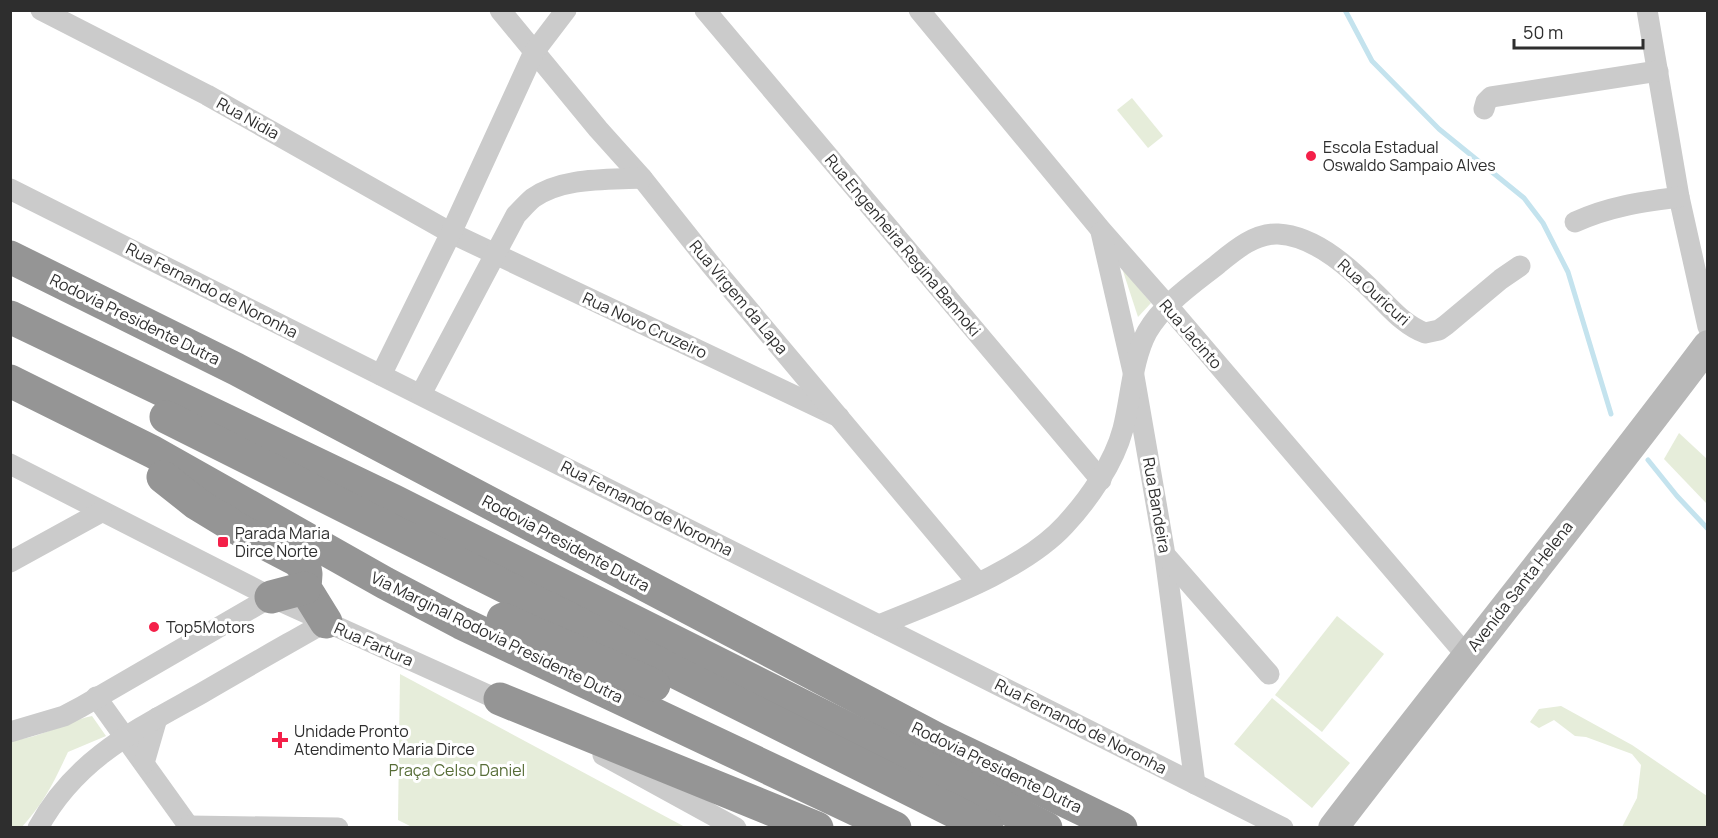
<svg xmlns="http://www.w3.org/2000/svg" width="1718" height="838" font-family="Manrope,sans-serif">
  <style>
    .green { fill: #e6edda }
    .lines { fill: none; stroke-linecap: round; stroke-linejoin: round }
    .stream { stroke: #c4e3ee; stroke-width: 5 }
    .street { stroke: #cbcbcb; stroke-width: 21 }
    .secondary { stroke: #b8b8b8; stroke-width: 30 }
    .highway { stroke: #959595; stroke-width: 33 }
    .poi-dot { fill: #f42049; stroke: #fff; stroke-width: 2 }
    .labels { text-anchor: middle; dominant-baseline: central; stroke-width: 6; stroke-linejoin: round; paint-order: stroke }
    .street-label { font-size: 16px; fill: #2e2e2e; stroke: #fff }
    .poi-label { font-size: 16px; fill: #2e2e2e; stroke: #fff; text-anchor: start }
    .park-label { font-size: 16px; fill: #576d37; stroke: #fff }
  </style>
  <rect width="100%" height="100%" fill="#fff"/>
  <g class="green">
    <polygon points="1132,98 1163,136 1148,148 1117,110"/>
    <polygon points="1122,268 1151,303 1138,317"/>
    <polygon points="1679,433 1707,459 1707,504 1664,459"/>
    <polygon points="1337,616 1384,654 1322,732 1275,695"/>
    <polygon points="400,674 685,827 412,827 398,820"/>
    <polygon points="1272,698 1350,763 1312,808 1234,744"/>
    <polygon points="1561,706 1632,745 1707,796 1707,827 1622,827 1637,798 1641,765 1632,754 1586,737 1575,736 1554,720 1539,728 1530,722 1539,709"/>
    <path d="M92,716L106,736L68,752C54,782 44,803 21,828L11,827L10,740C41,739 63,722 92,716Z"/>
  </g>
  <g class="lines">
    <g class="stream">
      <polyline points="1345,10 1372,61 1439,129 1524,198 1543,223 1568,272 1611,414"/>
      <polyline points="1648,460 1677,496 1708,529"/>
    </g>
    <g class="street">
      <polyline points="41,10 207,95 451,233 839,417"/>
      <polyline points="500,10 598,129 642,178 711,265 978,583"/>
      <polyline points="705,10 1101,480"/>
      <polyline points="919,10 1101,230 1167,305 1466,655"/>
      <polyline points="1647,10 1679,197 1708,327"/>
      <polyline points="1484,109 1486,102 1491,97 1658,71"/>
      <polyline points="10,189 1283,828"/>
      <path d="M1575,222C1610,206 1642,202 1679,197"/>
      <polyline points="1101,232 1134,376 1164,549 1195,784"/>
      <polyline points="381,375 451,233 534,52 566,10"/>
      <path d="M421,394L516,215C521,210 527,203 533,198C563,177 606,180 642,178"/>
      <polyline points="10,464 271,597 510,705"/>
      <polyline points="1165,555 1269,674"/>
      <polyline points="10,562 101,512"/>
      <path d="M879,625C937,601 1023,571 1065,525C1089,499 1114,463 1123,429C1131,398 1132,360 1147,332C1163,304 1193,284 1218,264C1235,250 1255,233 1278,234C1317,236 1353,271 1379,297C1393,311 1406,326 1425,333L1439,330L1446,325L1501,279L1520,266"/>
      <polyline points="96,697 190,828"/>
      <polyline points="10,732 64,716 81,707 271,597"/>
      <polyline points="603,755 736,828"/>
      <polyline points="144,763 157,718"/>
      <polyline points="189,826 338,828"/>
      <path d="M38,828C76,758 136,730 202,693C243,669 284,646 326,622"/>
    </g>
    <path class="secondary" d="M1333,828C1457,666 1586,508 1708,345"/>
    <g class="highway">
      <polyline points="10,257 236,369 937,739 1121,828"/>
      <polyline points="10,317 394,501 1046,828"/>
      <polyline points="10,381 153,452 385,583 461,623 895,828"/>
      <polyline points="166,417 987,828"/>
      <polyline points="163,477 197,504 243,532 297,560 305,568 306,574 305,588 326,622"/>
      <polyline points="271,597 305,588"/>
      <polyline points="503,619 654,685"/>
      <polyline points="500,699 817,828"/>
    </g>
  </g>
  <g class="poi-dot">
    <circle cx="1311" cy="156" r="6"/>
    <rect x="217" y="536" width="12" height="12" rx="3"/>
    <circle cx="154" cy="627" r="6"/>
    <path d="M277 731h6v6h6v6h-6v6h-6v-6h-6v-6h6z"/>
  </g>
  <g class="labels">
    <g class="street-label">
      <text transform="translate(248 118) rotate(29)">Rua Nidia</text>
      <text transform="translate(903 245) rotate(50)">Rua Engenheira Regina Bannoki</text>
      <text transform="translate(212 290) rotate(27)">Rua Fernando de Noronha</text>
      <text transform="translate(1374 292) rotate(42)">Rua Ouricuri</text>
      <text transform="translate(739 297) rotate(50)">Rua Virgem da Lapa</text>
      <text transform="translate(135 319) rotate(26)">Rodovia Presidente Dutra</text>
      <text transform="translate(645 325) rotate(25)">Rua Novo Cruzeiro</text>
      <text transform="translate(1191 334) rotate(49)">Rua Jacinto</text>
      <text transform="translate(1157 505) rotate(80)">Rua Bandeira</text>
      <text transform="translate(647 508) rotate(27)">Rua Fernando de Noronha</text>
      <text transform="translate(566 543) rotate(28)">Rodovia Presidente Dutra</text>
      <text transform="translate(1520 586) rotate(-52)">Avenida Santa Helena</text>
      <text transform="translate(497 637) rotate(26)">Via Marginal Rodovia Presidente Dutra</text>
      <text transform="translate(374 644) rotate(24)">Rua Fartura</text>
      <text transform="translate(1081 726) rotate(27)">Rua Fernando de Noronha</text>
      <text transform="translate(997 767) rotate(26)">Rodovia Presidente Dutra</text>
    </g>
    <g class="poi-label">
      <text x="1323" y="147">Escola Estadual<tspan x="1323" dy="18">Oswaldo Sampaio Alves</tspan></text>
      <text x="235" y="533">Parada Maria<tspan x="235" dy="18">Dirce Norte</tspan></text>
      <text x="166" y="627">Top5Motors</text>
      <text x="294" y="731">Unidade Pronto<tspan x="294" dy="18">Atendimento Maria Dirce</tspan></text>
    </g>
    <g class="park-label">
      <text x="457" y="770">Praça Celso Daniel</text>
    </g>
  </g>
  <rect width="1718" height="838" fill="none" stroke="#2e2e2e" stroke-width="24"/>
  <path d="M1514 39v9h129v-9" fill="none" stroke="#2e2e2e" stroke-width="3"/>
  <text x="1523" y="39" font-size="18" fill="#2e2e2e" stroke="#ffffff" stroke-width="4.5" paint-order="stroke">50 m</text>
</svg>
